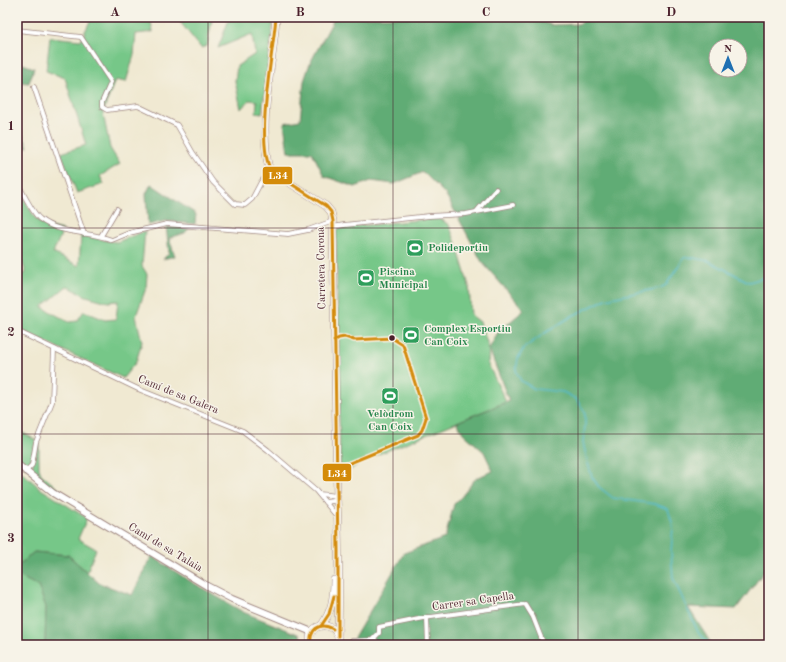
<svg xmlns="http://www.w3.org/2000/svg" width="786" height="662" font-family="'Old Standard TT',serif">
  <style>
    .green { fill: #76c788; stroke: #60735a; fill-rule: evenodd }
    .forest { fill: #60ac74; stroke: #556650; fill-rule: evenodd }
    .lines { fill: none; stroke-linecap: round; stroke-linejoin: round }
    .stream { stroke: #46b4c1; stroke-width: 1.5 }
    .street-casing { stroke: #9d847e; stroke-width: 5.5 }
    .secondary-casing { stroke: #9d847e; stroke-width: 8 }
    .primary-casing { stroke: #9d847e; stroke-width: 8 }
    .street { stroke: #fff; stroke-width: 4 }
    .secondary { stroke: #fff; stroke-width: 6 }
    .primary { stroke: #fff; stroke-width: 7 }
    .bus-1-casing { stroke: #f7f3e8; stroke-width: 6 }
    .bus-1 { stroke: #d48b09; stroke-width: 3 }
    .grid { fill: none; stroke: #4a1f2b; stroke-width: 1; stroke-opacity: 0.55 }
    .bus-dot { fill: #4a1f2b; stroke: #f7f3e8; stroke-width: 1.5 }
    .labels { text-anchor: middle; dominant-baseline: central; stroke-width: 3; stroke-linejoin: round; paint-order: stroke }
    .leisure-label { font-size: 11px; font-weight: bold; fill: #27864d; stroke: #f7f3e8; text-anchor: start }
    .street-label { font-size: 11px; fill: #4a1f2b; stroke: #f7f3e8 }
    .line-badge { stroke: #f7f3e8; stroke-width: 1.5 }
    .badge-label { font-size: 11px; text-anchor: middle; font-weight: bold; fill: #fff }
    .neatline { fill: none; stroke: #4a1f2b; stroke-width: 1.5 }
    .grid-label { font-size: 13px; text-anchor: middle; font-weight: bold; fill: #4a1f2b }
  </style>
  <rect width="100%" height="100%" fill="#f7f3e8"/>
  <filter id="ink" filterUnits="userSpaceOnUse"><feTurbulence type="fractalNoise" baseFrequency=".025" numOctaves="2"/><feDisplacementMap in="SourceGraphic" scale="8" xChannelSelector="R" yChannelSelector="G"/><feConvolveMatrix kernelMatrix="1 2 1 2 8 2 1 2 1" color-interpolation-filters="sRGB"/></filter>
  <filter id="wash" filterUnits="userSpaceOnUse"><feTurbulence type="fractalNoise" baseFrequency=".012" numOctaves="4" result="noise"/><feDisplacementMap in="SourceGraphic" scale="16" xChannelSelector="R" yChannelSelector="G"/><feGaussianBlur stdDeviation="0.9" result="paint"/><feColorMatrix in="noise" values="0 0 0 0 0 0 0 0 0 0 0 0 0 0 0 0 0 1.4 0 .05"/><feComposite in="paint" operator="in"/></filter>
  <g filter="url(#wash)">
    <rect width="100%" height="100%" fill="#f0e9d2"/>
    <g class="green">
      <polygon points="92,17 150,17 153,32 136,34 134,55 126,82 115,80 103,113 110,148 120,164 100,176 104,184 77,193 61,153 86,145 65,78 46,71 50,37 81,40"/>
      <polygon points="176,17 204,17 212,20 207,46 201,48"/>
      <polygon points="230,17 274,17 262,114 256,113 257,101 249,100 241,109 235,81 237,66 255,54 252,34 218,48"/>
      <path d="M17,186L35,218L46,226L63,230L53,253L79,266L81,235L108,241L117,242L145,231L142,266L147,274L146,288L136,316L142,342L136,362L123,378L17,329V276L26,273L22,261L17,262ZM67,286L86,296L108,302L118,301L116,319L105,320L84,311L77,321L69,322L42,307Z"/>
      <polygon points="439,218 449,225 456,243 469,286 471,315 480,322 489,348 488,364 506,402 362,461 342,476 340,461 336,231 339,228"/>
      <polygon points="17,430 36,440 30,464 26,468 17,459"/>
      <polygon points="39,442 39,468 41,474 63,493 54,489 32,473 31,470"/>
      <polygon points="17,468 41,489 87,518 78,539 96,549 87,572 68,555 34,552 17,567"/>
      <polygon points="17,575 38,586 46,607 45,645 17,645"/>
    </g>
    <g class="forest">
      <path d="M335,17H539V21L552,25L578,24L593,17H769V565L736,609L688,607L712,645H350L404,553L445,538L454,504L462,496L476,478L493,471L484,452L463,433L457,422L509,401L489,349L498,332L524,310L482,262L446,195L423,172L394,184L371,181L355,187L324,176L312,152H288L284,123L300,120L304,81L310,63ZM716,46H740V70H716Z"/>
      <polygon points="17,62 34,68 29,83 17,82"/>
      <polygon points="17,121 28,147 17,151"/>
      <polygon points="151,184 196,214 195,224 165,221 148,225 146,194"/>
      <polygon points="166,226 190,227 185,233 169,238 175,256 163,259 169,253"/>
      <polygon points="34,552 68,555 99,583 132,595 152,556 185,578 243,612 300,635 304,645 45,645 46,607 38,586 17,575 17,567"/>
    </g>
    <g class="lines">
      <polyline class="stream" points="711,645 699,634 673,578 671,552 673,526 668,509 655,504 613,498 599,487 592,477 587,460 583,442 585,426 585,412 576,399 563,392 535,389 521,381 516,371 518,358 524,348 545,333 572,316 606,299 660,288 666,285 684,258 688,257 709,261 749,282 763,278 769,272"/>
    </g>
  </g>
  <g filter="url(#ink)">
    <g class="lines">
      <defs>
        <g id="street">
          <polyline points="17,30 81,37 111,82 102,102 102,107 107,110 138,106 177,125 193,153 213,182 235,204 245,205 252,199 261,182 271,171"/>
          <polyline points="34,87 84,234"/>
          <path d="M17,182C22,191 33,214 40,219C60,235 89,231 112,240L129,233L167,224L288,234L308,230L333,221"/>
          <polyline points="476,212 496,189"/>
          <polyline points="333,227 344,225 429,216 466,214 513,205"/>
          <polyline points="101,236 117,209"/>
          <polyline points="17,331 138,389 243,431 268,450 316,491 335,514"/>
          <polyline points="25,472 32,465 36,442 52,402 54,349"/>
          <polyline points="319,494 337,496"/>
          <polyline points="325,502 333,501 337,499"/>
          <polyline points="427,617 428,645"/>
          <polyline points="374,639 380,645"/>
          <polyline points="348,645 351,641 372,640 379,633 379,627 424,618 525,604 533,617 544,645"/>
        </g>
        <polyline id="secondary" points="17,464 53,493 207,586 232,599 312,632"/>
        <g id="primary">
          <path d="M276,17C273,67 259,115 268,165L271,171L326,206L331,212L333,221L337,499C339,545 339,590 338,636"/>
          <path d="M321,626C332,611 334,598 334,580"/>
          <path d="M311,645C303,619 345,620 337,645"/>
        </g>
      </defs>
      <use href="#street" class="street-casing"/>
      <use href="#secondary" class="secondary-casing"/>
      <use href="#primary" class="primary-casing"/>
      <use href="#street" class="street"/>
      <use href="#secondary" class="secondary"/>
      <use href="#primary" class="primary"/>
      <defs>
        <g id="bus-1">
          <path d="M276,17C273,54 255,140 271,171L326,206L331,212L333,221L338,550V636"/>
          <polyline points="334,341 339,338 345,337 354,340 392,338 403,345 426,418 422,430 418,435 345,465 337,476"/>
          <polyline points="321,626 329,614 334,596"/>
          <path d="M311,645C309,630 319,621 333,629"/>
        </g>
      </defs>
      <use href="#bus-1" class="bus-1-casing"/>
      <use href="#bus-1" class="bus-1"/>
    </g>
  </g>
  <path class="grid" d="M208,17V645M393,17V645M578,17V645M17,228H769M17,434H769"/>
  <defs>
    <symbol id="stadium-square" viewBox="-11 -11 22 22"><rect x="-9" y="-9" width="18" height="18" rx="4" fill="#2e9e5b" stroke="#f7f3e8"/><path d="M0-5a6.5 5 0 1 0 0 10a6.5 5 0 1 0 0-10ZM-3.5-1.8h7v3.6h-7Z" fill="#fff"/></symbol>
  </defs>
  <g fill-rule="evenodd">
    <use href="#stadium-square" x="405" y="238" width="20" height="20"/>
    <use href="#stadium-square" x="356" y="268" width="20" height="20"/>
    <use href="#stadium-square" x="401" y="325" width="20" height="20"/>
    <use href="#stadium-square" x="380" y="386" width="20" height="20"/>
  </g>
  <circle class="bus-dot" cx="392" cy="338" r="3.5"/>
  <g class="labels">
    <g class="leisure-label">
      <text x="428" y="248">Polideportiu</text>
      <text x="379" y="272">Piscina<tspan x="379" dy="13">Municipal</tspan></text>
      <text x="424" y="329">Complex Esportiu<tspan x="424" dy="13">Can Coix</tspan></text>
      <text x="390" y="414" text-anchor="middle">Velòdrom<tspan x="390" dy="13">Can Coix</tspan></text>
    </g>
    <g class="street-label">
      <text transform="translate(322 268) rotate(-91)">Carretera Corona</text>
      <text transform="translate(178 395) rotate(22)">Camí de sa Galera</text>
      <text transform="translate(165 548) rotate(31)">Camí de sa Talaia</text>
      <text transform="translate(473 602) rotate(-8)">Carrer sa Capella</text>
    </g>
  </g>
  <g class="line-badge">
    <rect x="262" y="166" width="31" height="19" rx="4" fill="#d48b09"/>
    <rect x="322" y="463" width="30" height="19" rx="4" fill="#d48b09"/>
  </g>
  <g class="badge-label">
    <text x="278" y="179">L34</text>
    <text x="337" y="477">L34</text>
  </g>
  <rect width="786" height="662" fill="none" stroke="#f7f3e8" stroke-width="44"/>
  <g transform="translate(728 58)"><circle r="19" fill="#f7f3e8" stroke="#b29e9c"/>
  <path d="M0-3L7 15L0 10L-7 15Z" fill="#1f6fb2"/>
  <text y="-6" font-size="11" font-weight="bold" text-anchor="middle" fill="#4a1f2b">N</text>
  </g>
  <rect x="22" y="22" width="742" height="618" class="neatline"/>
  <g class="grid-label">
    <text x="115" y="16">A</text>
    <text x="300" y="16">B</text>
    <text x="486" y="16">C</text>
    <text x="671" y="16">D</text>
    <text x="11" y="130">1</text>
    <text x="11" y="336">2</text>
    <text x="11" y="542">3</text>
  </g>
</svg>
